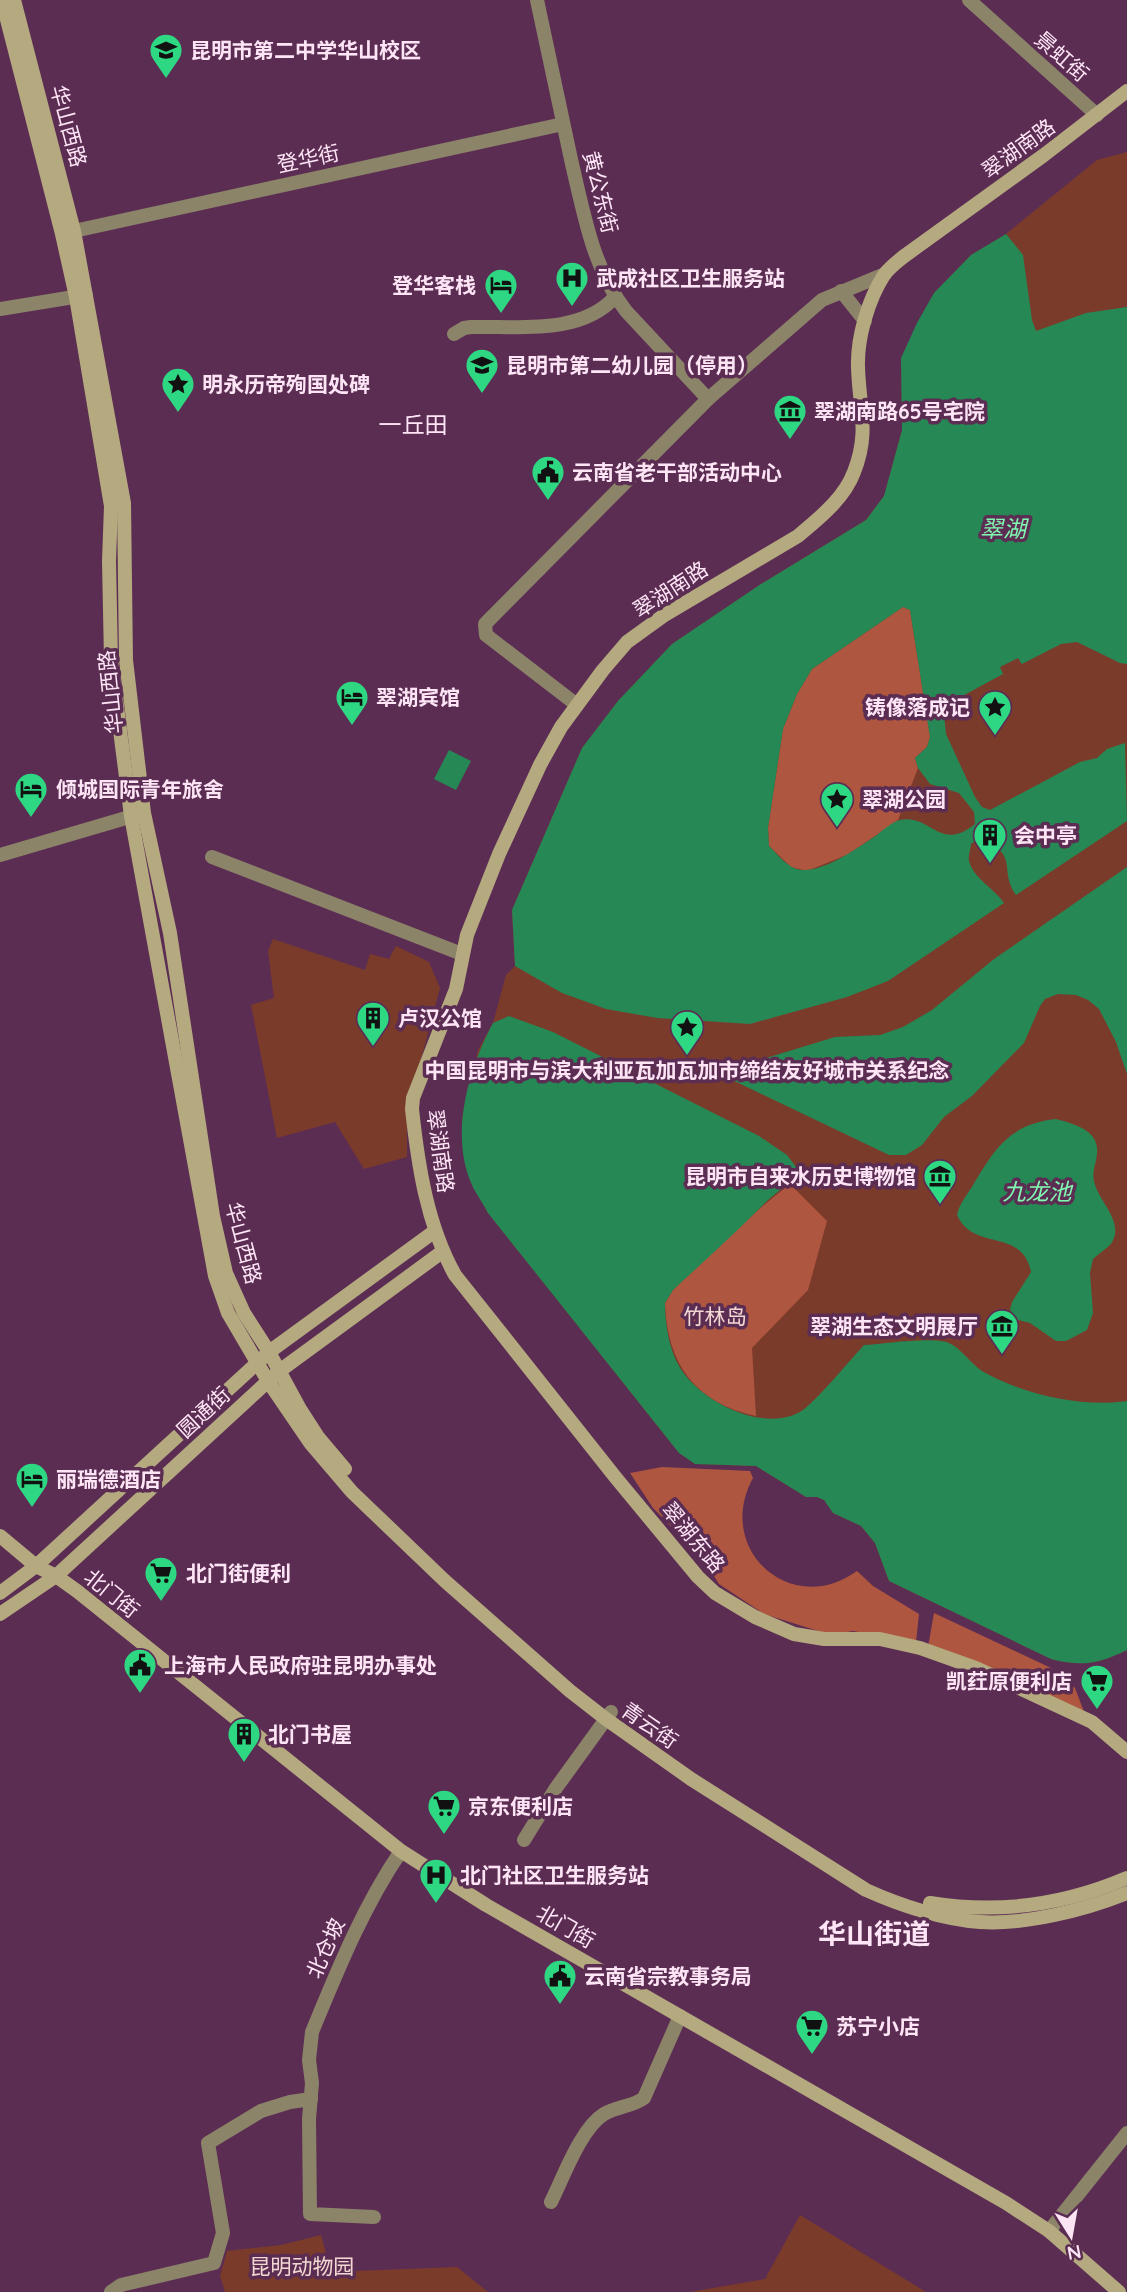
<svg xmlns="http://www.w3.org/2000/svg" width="1127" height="2292" font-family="Quicksand,'Noto Sans SC',sans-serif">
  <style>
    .green { fill: #7b3b2b }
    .forest { fill: #ae563f }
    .water { fill: #268854; fill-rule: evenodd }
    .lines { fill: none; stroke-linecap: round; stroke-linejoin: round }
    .street { stroke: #8b8469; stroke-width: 14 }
    .secondary { stroke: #b4a97f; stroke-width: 14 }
    .labels { text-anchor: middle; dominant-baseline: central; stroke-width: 7; stroke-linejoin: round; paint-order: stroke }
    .poi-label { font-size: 21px; font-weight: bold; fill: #fde5f6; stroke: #5c2d53; text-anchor: start }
    .street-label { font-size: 21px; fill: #fde5f6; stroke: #5c2d53 }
    .park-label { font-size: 21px; fill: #f2d8d2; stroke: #5c2d53 }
    .neighbourhood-label { font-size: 23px; fill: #fde5f6; stroke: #5c2d53 }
    .water-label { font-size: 23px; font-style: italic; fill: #80f9b0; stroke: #5c2d53 }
    .district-label { font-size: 28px; font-weight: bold; fill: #fde5f6; stroke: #5c2d53 }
  </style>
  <rect width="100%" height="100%" fill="#5c2d53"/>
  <g class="green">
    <path d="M1127,152V1650C1098,1664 1082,1667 1051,1659L889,1581L875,1543L861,1526L833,1513L824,1500L817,1497H806L756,1466L695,1464L679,1453L488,1213L471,1183L463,1149L462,1119L478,1050L493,1023L506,975L515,966L512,910L582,748L618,701L672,644L761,584L866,520L884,496L902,430L901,358L934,293L971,255L1006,234L1097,160Z"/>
    <polygon points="273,939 365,970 370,954 389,959 396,946 429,962 440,988 407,1112 407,1157 364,1169 335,1122 277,1138 251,1005 274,998 268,951"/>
    <polygon points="800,2215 926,2292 690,2292 765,2279"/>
    <polygon points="321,2235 331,2272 457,2267 488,2292 225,2292 220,2276 227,2251 281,2245"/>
  </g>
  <g class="forest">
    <polygon points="903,607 910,610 930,737 927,747 915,758 918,768 898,820 849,854 807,871 791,867 769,846 768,828 783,729 797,694 812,669"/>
    <path d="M790,1184L827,1221L808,1290L752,1348L756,1416C695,1403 667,1364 665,1303L673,1290C711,1254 748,1216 790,1184Z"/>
    <path d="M662,1467L750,1471L753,1478C714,1549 791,1619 857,1571L873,1586L919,1614L916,1642L853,1631L831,1635L764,1614L719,1584L702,1557L653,1508L630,1473Z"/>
    <polygon points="934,1613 1049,1667 1075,1688 1086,1717 928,1647"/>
  </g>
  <g class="water">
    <path d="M1006,234L1023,255L1032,320L1036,331L1086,313L1127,307V664L1120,663L1077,642L1061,644L1022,664L1018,658L1000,667L1003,674L946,705L944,714L946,734L975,797L982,807L990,810L1080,762L1097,758L1107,749L1125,743L1127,821L1016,895C998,869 1021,855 979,838L971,844C971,848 968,856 969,861C973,878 995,889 1004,903L888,981L847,997L750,1024L657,1018L606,1009L562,993L515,966L512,910L582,748L618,701L672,644L761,584L866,520L884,496L902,430L901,358L917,323L934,293L971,255ZM903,607L910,610L930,737L927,747L915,758L918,768L930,784L959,793L974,812L975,824C939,853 932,814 900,820C892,822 883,830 877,835C857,848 817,878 794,868C785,864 776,853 769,846L768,828L783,729L797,694L812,669Z"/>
    <polygon points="449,750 471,761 456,790 434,779"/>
    <polygon points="1127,867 1127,1074 1116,1042 1099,1009 1088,1000 1076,995 1058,994 1045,999 1040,1006 1024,1043 972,1096 944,1117 922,1145 906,1155 889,1155 724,1076 722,1069 725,1062 763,1059 835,1037 880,1035 903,1027 932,1010 994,959"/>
    <path d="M509,1016L553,1032L759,1136L787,1155L799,1171C788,1186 773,1194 760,1208C732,1236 702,1263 673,1290L665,1303C665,1323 669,1349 679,1366C699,1401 762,1433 800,1412C815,1403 850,1360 864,1345C882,1344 934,1336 949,1343C962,1349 970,1363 982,1371C1021,1394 1082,1408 1127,1401V1650C1098,1664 1082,1667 1051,1659L889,1581L875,1543L861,1526L833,1513L824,1500L817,1497H806L756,1466L695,1464L679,1453L488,1213C483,1203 476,1194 472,1185C449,1135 469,1067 493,1023Z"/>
    <path d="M1056,1119C1074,1124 1100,1130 1097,1154C1096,1164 1092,1171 1094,1181C1098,1202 1127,1223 1110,1245C1105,1250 1098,1254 1093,1259L1090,1273L1093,1313L1087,1330L1066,1341H1056L1030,1323L1018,1320L1010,1310L1012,1302L1031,1272C1022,1227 973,1252 957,1215C959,1204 967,1195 973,1185C995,1148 1010,1124 1056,1119Z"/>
  </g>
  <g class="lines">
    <g class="street">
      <path d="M537,0C549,55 560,110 572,164C584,214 593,269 626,311L708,399"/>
      <polyline points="969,0 1097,115"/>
      <polyline points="65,233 563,124"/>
      <polyline points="841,291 865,321"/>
      <polyline points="0,309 86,295"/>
      <path d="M454,334L464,328L471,327C519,326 581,335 615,297"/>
      <polyline points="577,705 486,635 485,624 708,399 822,300 885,274"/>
      <polyline points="0,855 143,813"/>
      <polyline points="212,857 462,954"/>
      <polyline points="524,1840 556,1788 611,1712"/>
      <path d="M551,2202C563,2178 581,2128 604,2114C617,2106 632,2107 644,2098L680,2016"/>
      <path d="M374,2217L310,2214L309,2119L312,2083L309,2060L312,2032C338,1969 363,1907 401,1851"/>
      <polyline points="1049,2231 1127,2133"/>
      <polyline points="111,2292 121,2285 214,2263 223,2233 208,2143 261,2111 290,2102 311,2099"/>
    </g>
    <g class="secondary">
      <path d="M2,0L62,234L76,297L111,506L109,561L111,660L131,816L215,1276L228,1313L268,1381L311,1444L352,1492L445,1581L570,1691L606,1719L691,1779L866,1890C899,1905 944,1920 980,1922C1025,1925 1085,1910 1127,1893"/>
      <polyline points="14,0 74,231 124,503 126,660 144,813 170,933 213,1216 226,1273 244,1313 269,1352 300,1409 318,1437 345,1469"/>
      <path d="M1127,91L1044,155L903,257C897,262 889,268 884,275C868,300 857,338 858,367C859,407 870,432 854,472C844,499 819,518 798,536L663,616L627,642L603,670L561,727L540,765L499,854L467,935L456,989L413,1098L412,1109C418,1165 427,1225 455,1275L616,1478L698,1577L715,1593L755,1617L794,1634L824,1639H880L920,1648L976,1668L1092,1722L1127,1752"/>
      <polyline points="0,1536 36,1566 56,1576 77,1591 401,1851 486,1905 1006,2203 1049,2231 1119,2292"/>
      <polyline points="0,1593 36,1566 269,1352 435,1231"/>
      <polyline points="0,1614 56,1576 278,1372 442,1252"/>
      <path d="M930,1903C998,1914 1064,1905 1127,1878"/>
    </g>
  </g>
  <defs>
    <symbol id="school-pin" viewBox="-11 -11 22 30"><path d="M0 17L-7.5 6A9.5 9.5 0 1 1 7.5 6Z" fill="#2ed883" stroke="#5c2d53"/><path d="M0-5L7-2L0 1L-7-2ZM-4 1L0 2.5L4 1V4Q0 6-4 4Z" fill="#111"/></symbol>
    <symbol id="hospital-pin" viewBox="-11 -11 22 30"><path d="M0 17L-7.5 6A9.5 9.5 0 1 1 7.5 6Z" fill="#2ed883" stroke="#5c2d53"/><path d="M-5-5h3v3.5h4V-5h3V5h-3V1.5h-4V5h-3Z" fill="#111"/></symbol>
    <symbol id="hotel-pin" viewBox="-11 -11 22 30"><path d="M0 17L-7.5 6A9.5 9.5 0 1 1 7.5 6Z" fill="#2ed883" stroke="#5c2d53"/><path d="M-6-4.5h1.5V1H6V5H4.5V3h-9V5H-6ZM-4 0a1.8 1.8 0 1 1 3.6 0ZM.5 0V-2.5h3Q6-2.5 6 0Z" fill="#111"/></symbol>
    <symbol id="sight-pin" viewBox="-11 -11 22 30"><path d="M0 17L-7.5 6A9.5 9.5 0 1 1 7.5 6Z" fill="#2ed883" stroke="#5c2d53"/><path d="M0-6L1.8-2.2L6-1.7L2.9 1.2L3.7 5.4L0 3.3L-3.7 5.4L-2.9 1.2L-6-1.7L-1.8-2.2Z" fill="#111"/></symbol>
    <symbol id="museum-pin" viewBox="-11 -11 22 30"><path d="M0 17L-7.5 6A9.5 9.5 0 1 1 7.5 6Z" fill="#2ed883" stroke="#5c2d53"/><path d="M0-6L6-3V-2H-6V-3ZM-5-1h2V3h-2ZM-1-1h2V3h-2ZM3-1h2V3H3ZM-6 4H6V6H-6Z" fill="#111"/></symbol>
    <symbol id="civic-pin" viewBox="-11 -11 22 30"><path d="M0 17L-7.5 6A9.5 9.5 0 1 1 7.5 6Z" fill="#2ed883" stroke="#5c2d53"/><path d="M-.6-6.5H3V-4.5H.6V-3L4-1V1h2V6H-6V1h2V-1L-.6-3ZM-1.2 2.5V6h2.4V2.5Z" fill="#111"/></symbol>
    <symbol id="building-pin" viewBox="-11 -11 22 30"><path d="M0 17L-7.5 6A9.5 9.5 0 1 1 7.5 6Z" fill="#2ed883" stroke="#5c2d53"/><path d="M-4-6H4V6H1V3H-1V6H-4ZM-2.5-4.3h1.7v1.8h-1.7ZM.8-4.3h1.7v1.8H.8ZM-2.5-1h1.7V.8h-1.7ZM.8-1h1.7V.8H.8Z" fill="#111"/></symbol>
    <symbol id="supermarket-pin" viewBox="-11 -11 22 30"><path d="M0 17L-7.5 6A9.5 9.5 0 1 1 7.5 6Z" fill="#2ed883" stroke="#5c2d53"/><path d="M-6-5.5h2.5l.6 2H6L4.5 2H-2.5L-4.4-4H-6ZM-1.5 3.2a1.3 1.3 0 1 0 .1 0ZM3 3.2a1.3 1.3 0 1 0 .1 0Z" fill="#111"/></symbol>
  </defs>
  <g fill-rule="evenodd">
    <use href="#school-pin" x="147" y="31" width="38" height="52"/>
    <use href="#hospital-pin" x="553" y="259" width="38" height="52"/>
    <use href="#hotel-pin" x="482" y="266" width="38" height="52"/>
    <use href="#school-pin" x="463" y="346" width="38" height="52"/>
    <use href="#sight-pin" x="159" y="365" width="38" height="52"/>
    <use href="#museum-pin" x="771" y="392" width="38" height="52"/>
    <use href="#civic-pin" x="529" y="453" width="38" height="52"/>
    <use href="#hotel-pin" x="333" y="678" width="38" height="52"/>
    <use href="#sight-pin" x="976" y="688" width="38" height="52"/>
    <use href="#hotel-pin" x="12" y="770" width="38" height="52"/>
    <use href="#sight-pin" x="818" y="780" width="38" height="52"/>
    <use href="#building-pin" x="971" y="816" width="38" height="52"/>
    <use href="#building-pin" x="354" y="999" width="38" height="52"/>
    <use href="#sight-pin" x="668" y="1008" width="38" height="52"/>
    <use href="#museum-pin" x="921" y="1157" width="38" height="52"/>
    <use href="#museum-pin" x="983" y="1307" width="38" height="52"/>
    <use href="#hotel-pin" x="13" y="1460" width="38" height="52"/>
    <use href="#supermarket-pin" x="142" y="1554" width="38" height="52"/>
    <use href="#civic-pin" x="121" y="1646" width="38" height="52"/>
    <use href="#supermarket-pin" x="1078" y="1662" width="38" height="52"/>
    <use href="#building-pin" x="225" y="1715" width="38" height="52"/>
    <use href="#supermarket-pin" x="425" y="1787" width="38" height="52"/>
    <use href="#hospital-pin" x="417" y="1856" width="38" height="52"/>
    <use href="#civic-pin" x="541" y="1957" width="38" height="52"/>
    <use href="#supermarket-pin" x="793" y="2007" width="38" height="52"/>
  </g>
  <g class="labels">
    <g class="poi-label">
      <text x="190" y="50">昆明市第二中学华山校区</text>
      <text x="596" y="278">武成社区卫生服务站</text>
      <text x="476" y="285" text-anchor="end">登华客栈</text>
      <text x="506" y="365">昆明市第二幼儿园（停用）</text>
      <text x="202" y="384">明永历帝殉国处碑</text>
      <text x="814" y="411">翠湖南路65号宅院</text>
      <text x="572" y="472">云南省老干部活动中心</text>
      <text x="376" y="697">翠湖宾馆</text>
      <text x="970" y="707" text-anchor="end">铸像落成记</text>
      <text x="56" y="789">倾城国际青年旅舍</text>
      <text x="862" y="799">翠湖公园</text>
      <text x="1014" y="835">会中亭</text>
      <text x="398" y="1018">卢汉公馆</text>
      <text x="687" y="1070" text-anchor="middle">中国昆明市与滨大利亚瓦加瓦加市缔结友好城市关系纪念</text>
      <text x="916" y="1176" text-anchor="end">昆明市自来水历史博物馆</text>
      <text x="978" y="1326" text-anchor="end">翠湖生态文明展厅</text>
      <text x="56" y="1479">丽瑞德酒店</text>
      <text x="186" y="1573">北门街便利</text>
      <text x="164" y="1665">上海市人民政府驻昆明办事处</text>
      <text x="1072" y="1681" text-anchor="end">凯荭原便利店</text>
      <text x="268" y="1734">北门书屋</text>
      <text x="468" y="1806">京东便利店</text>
      <text x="460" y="1875">北门社区卫生服务站</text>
      <text x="584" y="1976">云南省宗教事务局</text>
      <text x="836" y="2026">苏宁小店</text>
    </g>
    <g class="street-label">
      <text transform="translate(1062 56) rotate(41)">景虹街</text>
      <text transform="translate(69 126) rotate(75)">华山西路</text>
      <text transform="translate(1018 148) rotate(-36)">翠湖南路</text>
      <text transform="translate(308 158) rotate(-12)">登华街</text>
      <text transform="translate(601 192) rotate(76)">黄公东街</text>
      <text transform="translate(670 589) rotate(-33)">翠湖南路</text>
      <text transform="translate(110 692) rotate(-96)">华山西路</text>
      <text transform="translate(441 1151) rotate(82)">翠湖南路</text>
      <text transform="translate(244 1243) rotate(75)">华山西路</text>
      <text transform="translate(203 1412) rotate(-43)">圆通街</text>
      <text transform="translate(694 1537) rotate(50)">翠湖东路</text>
      <text transform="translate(112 1593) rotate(39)">北门街</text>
      <text transform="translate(650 1725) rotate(35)">青云街</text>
      <text transform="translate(566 1926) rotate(30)">北门街</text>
      <text transform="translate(325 1948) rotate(-66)">北仓坡</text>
    </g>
    <g class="park-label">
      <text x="715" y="1316">竹林岛</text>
      <text x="302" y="2266">昆明动物园</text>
    </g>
    <g class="neighbourhood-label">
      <text x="413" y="424">一丘田</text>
    </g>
    <g class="water-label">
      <text x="1003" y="528">翠湖</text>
      <text x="1037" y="1191">九龙池</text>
    </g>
    <g class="district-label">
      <text x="874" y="1933">华山街道</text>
    </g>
  </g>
  <g transform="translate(1071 2236) rotate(169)" stroke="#5c2d53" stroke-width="5" paint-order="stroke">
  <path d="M0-5L12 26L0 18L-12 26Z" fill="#fde5f6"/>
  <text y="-10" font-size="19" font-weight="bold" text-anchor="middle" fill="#fde5f6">N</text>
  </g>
</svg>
